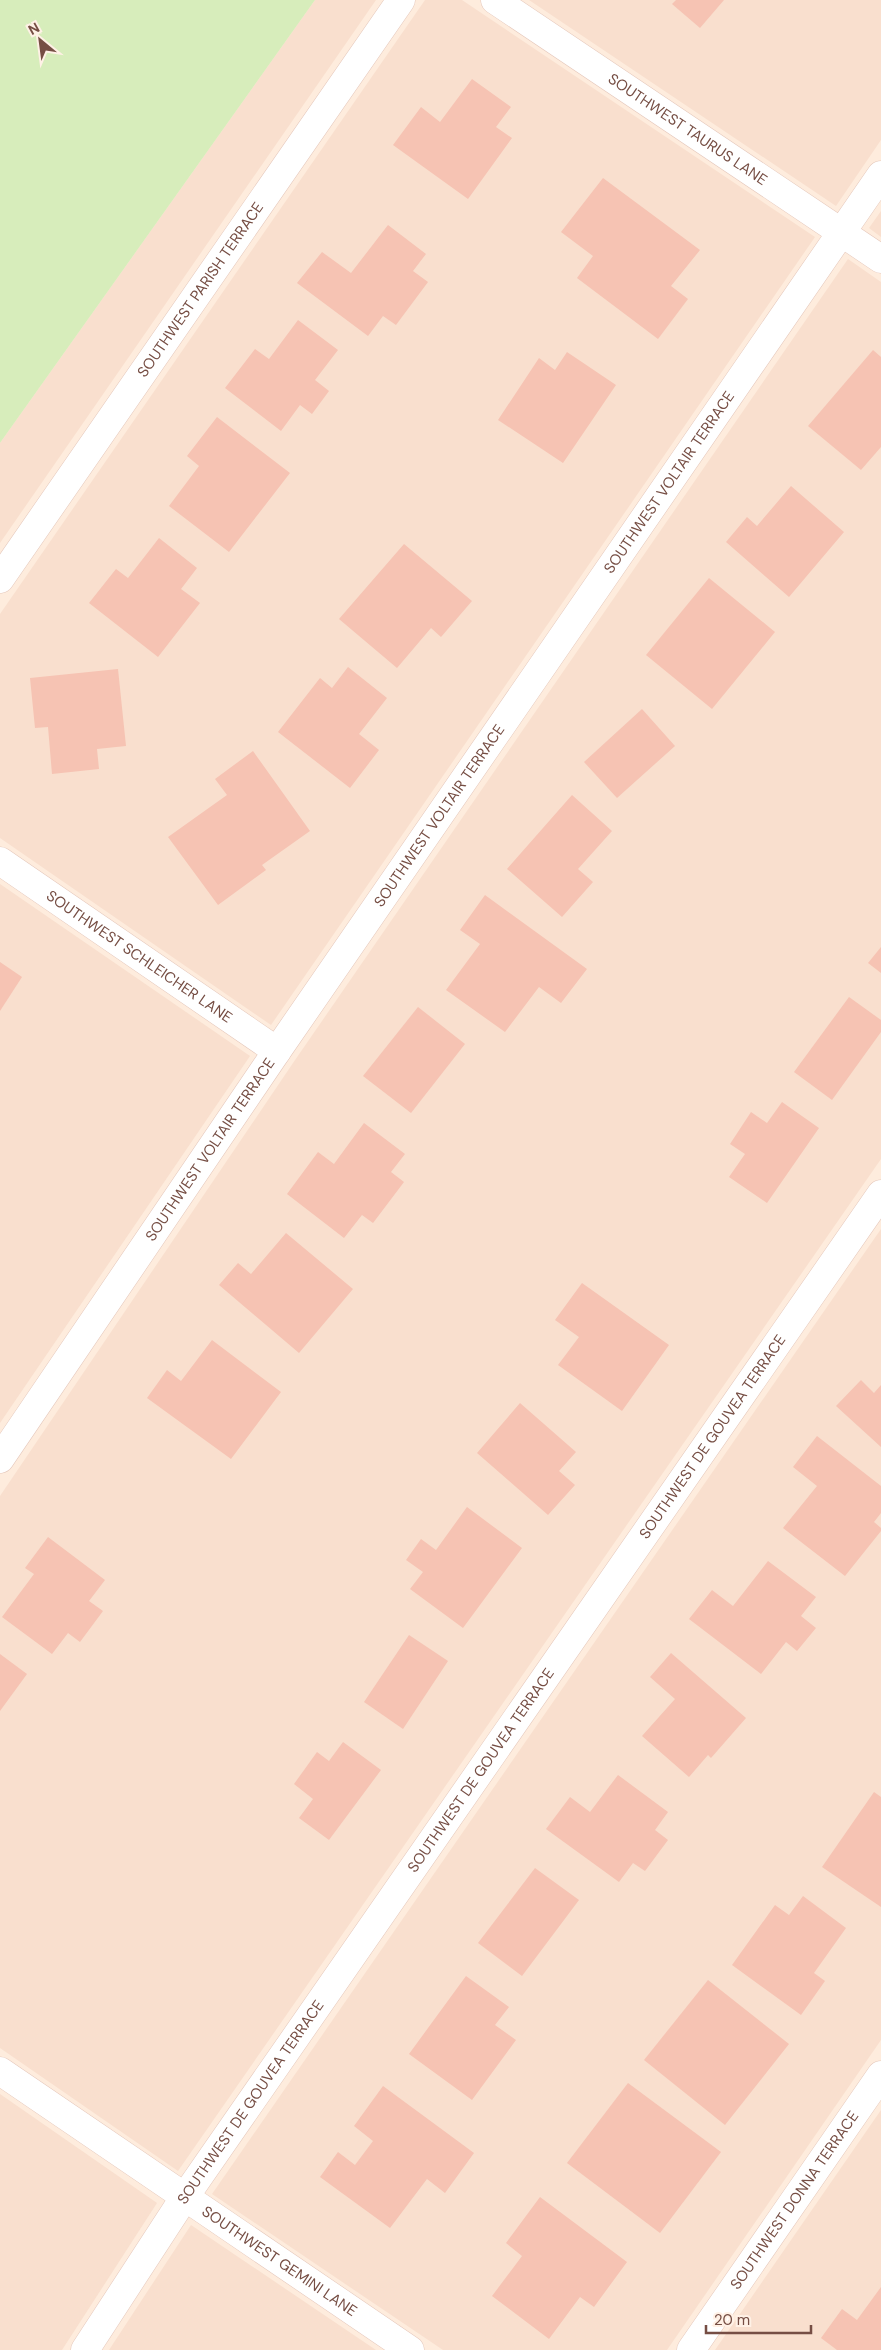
<svg xmlns="http://www.w3.org/2000/svg" width="881" height="2350" font-family="'DM Sans',sans-serif">
  <style>
    .residential { fill: #f9dfce }
    .green { fill: #d7edbb }
    .building { fill: #f6c3b3 }
    .lines { fill: none; stroke-linecap: round; stroke-linejoin: round }
    .minor-casing { stroke: #e5c8bc; stroke-width: 29 }
    .minor { stroke: #fff; stroke-width: 28 }
    .labels { text-anchor: middle; dominant-baseline: central; stroke-width: 4.5; stroke-linejoin: round; paint-order: stroke }
    .street-label { font-size: 15px; fill: #764e44; stroke: #fff1e6 }
  </style>
  <rect width="100%" height="100%" fill="#feecdd"/>
  <g class="residential">
    <polygon points="315,0 376,0 0,543 0,443"/>
    <polygon points="425,0 462,0 815,237 271,1025 0,838 0,614"/>
    <polygon points="529,0 881,0 881,140 836,206"/>
    <polygon points="881,211 881,237 869,228"/>
    <polygon points="848,259 881,282 881,1159 178,2171 0,2048 0,1496 293,1063"/>
    <polygon points="0,884 250,1056 0,1423"/>
    <polygon points="881,1229 881,2040 667,2350 443,2350 212,2194"/>
    <polygon points="0,2094 157,2203 62,2350 0,2350"/>
    <polygon points="881,2110 881,2350 715,2350"/>
    <polygon points="191,2225 376,2350 109,2350"/>
  </g>
  <polygon class="green" points="0,0 315,0 0,443"/>
  <g class="building">
    <polygon points="676,0 724,0 700,28 672,4"/>
    <polygon points="472,79 511,107 496,127 512,138 468,199 393,145 421,107 440,122"/>
    <polygon points="603,178 700,250 671,286 688,299 658,339 577,278 593,256 561,232"/>
    <polygon points="388,225 426,254 413,271 428,282 396,325 383,316 368,336 297,283 322,252 351,273"/>
    <polygon points="298,320 338,350 315,380 329,391 312,414 300,405 281,431 225,388 255,349 269,359"/>
    <polygon points="873,350 881,357 881,447 861,470 808,426"/>
    <polygon points="567,352 616,385 563,463 498,420 539,358 555,370"/>
    <polygon points="217,417 290,473 229,552 169,506 199,466 187,456"/>
    <polygon points="791,486 844,532 789,597 726,542 747,517 757,526"/>
    <polygon points="159,538 197,568 181,589 200,603 158,657 89,603 116,569 128,578"/>
    <polygon points="404,544 472,601 441,637 431,628 397,668 339,619"/>
    <polygon points="709,578 775,632 712,709 646,655"/>
    <polygon points="348,667 387,698 359,734 379,750 350,788 278,732 320,678 332,688"/>
    <polygon points="118,669 126,746 97,749 99,769 52,774 48,727 35,728 30,678"/>
    <polygon points="642,709 675,746 617,798 584,762"/>
    <polygon points="253,751 310,831 262,865 266,870 218,905 168,837 227,795 215,779"/>
    <polygon points="572,795 612,831 578,869 593,882 562,917 507,869"/>
    <polygon points="485,895 587,969 561,1003 539,987 505,1032 446,990 480,944 460,930"/>
    <polygon points="881,947 881,973 868,963"/>
    <polygon points="0,962 22,977 0,1011"/>
    <polygon points="849,997 881,1020 881,1032 832,1100 794,1072"/>
    <polygon points="418,1007 465,1044 411,1113 363,1076"/>
    <polygon points="782,1102 819,1128 767,1203 729,1177 745,1154 730,1144 751,1112 767,1123"/>
    <polygon points="364,1123 405,1154 391,1172 404,1182 373,1223 362,1215 344,1238 287,1194 318,1152 334,1164"/>
    <polygon points="286,1233 353,1289 299,1353 219,1285 238,1263 251,1274"/>
    <polygon points="582,1283 669,1345 622,1411 558,1365 579,1337 555,1320"/>
    <polygon points="212,1340 281,1392 231,1459 147,1398 167,1370 181,1381"/>
    <polygon points="861,1380 874,1393 881,1385 881,1447 836,1406"/>
    <polygon points="520,1403 576,1452 559,1471 575,1485 548,1515 477,1453"/>
    <polygon points="817,1436 881,1486 881,1513 874,1522 881,1528 881,1531 845,1576 783,1528 817,1486 793,1467"/>
    <polygon points="467,1507 522,1548 463,1628 410,1589 423,1572 406,1560 421,1539 436,1550"/>
    <polygon points="48,1537 105,1580 89,1601 103,1611 80,1642 68,1633 52,1654 2,1617 34,1574 25,1568"/>
    <polygon points="768,1561 816,1597 801,1616 816,1628 797,1651 786,1642 761,1674 689,1619 712,1590 733,1606"/>
    <polygon points="409,1635 448,1661 403,1729 364,1702"/>
    <polygon points="671,1653 746,1718 711,1758 708,1755 689,1777 642,1736 675,1699 650,1677"/>
    <polygon points="0,1654 27,1674 0,1711"/>
    <polygon points="343,1742 381,1770 329,1840 299,1818 313,1799 294,1784 317,1752 329,1761"/>
    <polygon points="618,1775 668,1812 655,1830 668,1840 645,1871 633,1863 619,1882 546,1829 570,1797 590,1812"/>
    <polygon points="874,1792 881,1797 881,1907 822,1867"/>
    <polygon points="535,1868 579,1900 522,1976 478,1943"/>
    <polygon points="803,1896 846,1928 814,1973 825,1981 801,2015 732,1965 775,1905 789,1915"/>
    <polygon points="466,1976 509,2007 495,2025 516,2040 472,2100 409,2054"/>
    <polygon points="708,1980 789,2044 725,2125 644,2060"/>
    <polygon points="628,2083 721,2152 660,2233 567,2163"/>
    <polygon points="383,2086 474,2153 445,2193 427,2179 390,2228 320,2177 338,2152 355,2165 373,2141 354,2126"/>
    <polygon points="540,2197 627,2262 594,2307 580,2297 549,2339 492,2296 522,2256 506,2243"/>
    <polygon points="881,2287 881,2350 837,2350 821,2338 842,2309 857,2320"/>
  </g>
  <g class="lines">
    <defs>
      <g id="minor">
        <path id="s1" d="M495,0L881,259"/>
        <path id="s2" d="M0,579L401,0"/>
        <path id="s3" d="M0,861L277,1051"/>
        <path id="s4" d="M0,1459L277,1051L881,175"/>
        <path id="s5" d="M0,2071L410,2350"/>
        <path id="s6" d="M85,2350L184,2198L881,1194"/>
        <path id="s7" d="M691,2350L881,2075"/>
      </g>
    </defs>
    <use href="#minor" class="minor-casing"/>
    <use href="#minor" class="minor"/>
  </g>
  <g class="labels">
    <g class="street-label">
      <text stroke="none"><textPath href="#s1" startOffset="232">SOUTHWEST TAURUS LANE</textPath></text>
      <text stroke="none"><textPath href="#s2" startOffset="352">SOUTHWEST PARISH TERRACE</textPath></text>
      <text stroke="none"><textPath href="#s4" startOffset="1184">SOUTHWEST VOLTAIR TERRACE</textPath></text>
      <text stroke="none"><textPath href="#s4" startOffset="779">SOUTHWEST VOLTAIR TERRACE</textPath></text>
      <text stroke="none"><textPath href="#s3" startOffset="169">SOUTHWEST SCHLEICHER LANE</textPath></text>
      <text stroke="none"><textPath href="#s4" startOffset="374">SOUTHWEST VOLTAIR TERRACE</textPath></text>
      <text stroke="none"><textPath href="#s6" startOffset="1108">SOUTHWEST DE GOUVEA TERRACE</textPath></text>
      <text stroke="none"><textPath href="#s6" startOffset="702">SOUTHWEST DE GOUVEA TERRACE</textPath></text>
      <text stroke="none"><textPath href="#s6" startOffset="298">SOUTHWEST DE GOUVEA TERRACE</textPath></text>
      <text stroke="none"><textPath href="#s7" startOffset="182">SOUTHWEST DONNA TERRACE</textPath></text>
      <text stroke="none"><textPath href="#s5" startOffset="338">SOUTHWEST GEMINI LANE</textPath></text>
    </g>
  </g>
  <g transform="translate(40 40) rotate(331)" stroke="#fff1e6" stroke-width="4" paint-order="stroke">
  <path d="M0-4L9 19L0 12L-9 19Z" fill="#764e44"/>
  <text y="-8" font-size="14" font-weight="bold" text-anchor="middle" fill="#764e44">N</text>
  </g>
  <path d="M706 2325v8h105v-8" fill="none" stroke="#764e44" stroke-width="2.5"/>
  <text x="714" y="2325" font-size="15" fill="#764e44" stroke="#fff1e6" stroke-width="4" paint-order="stroke">20 m</text>
</svg>
